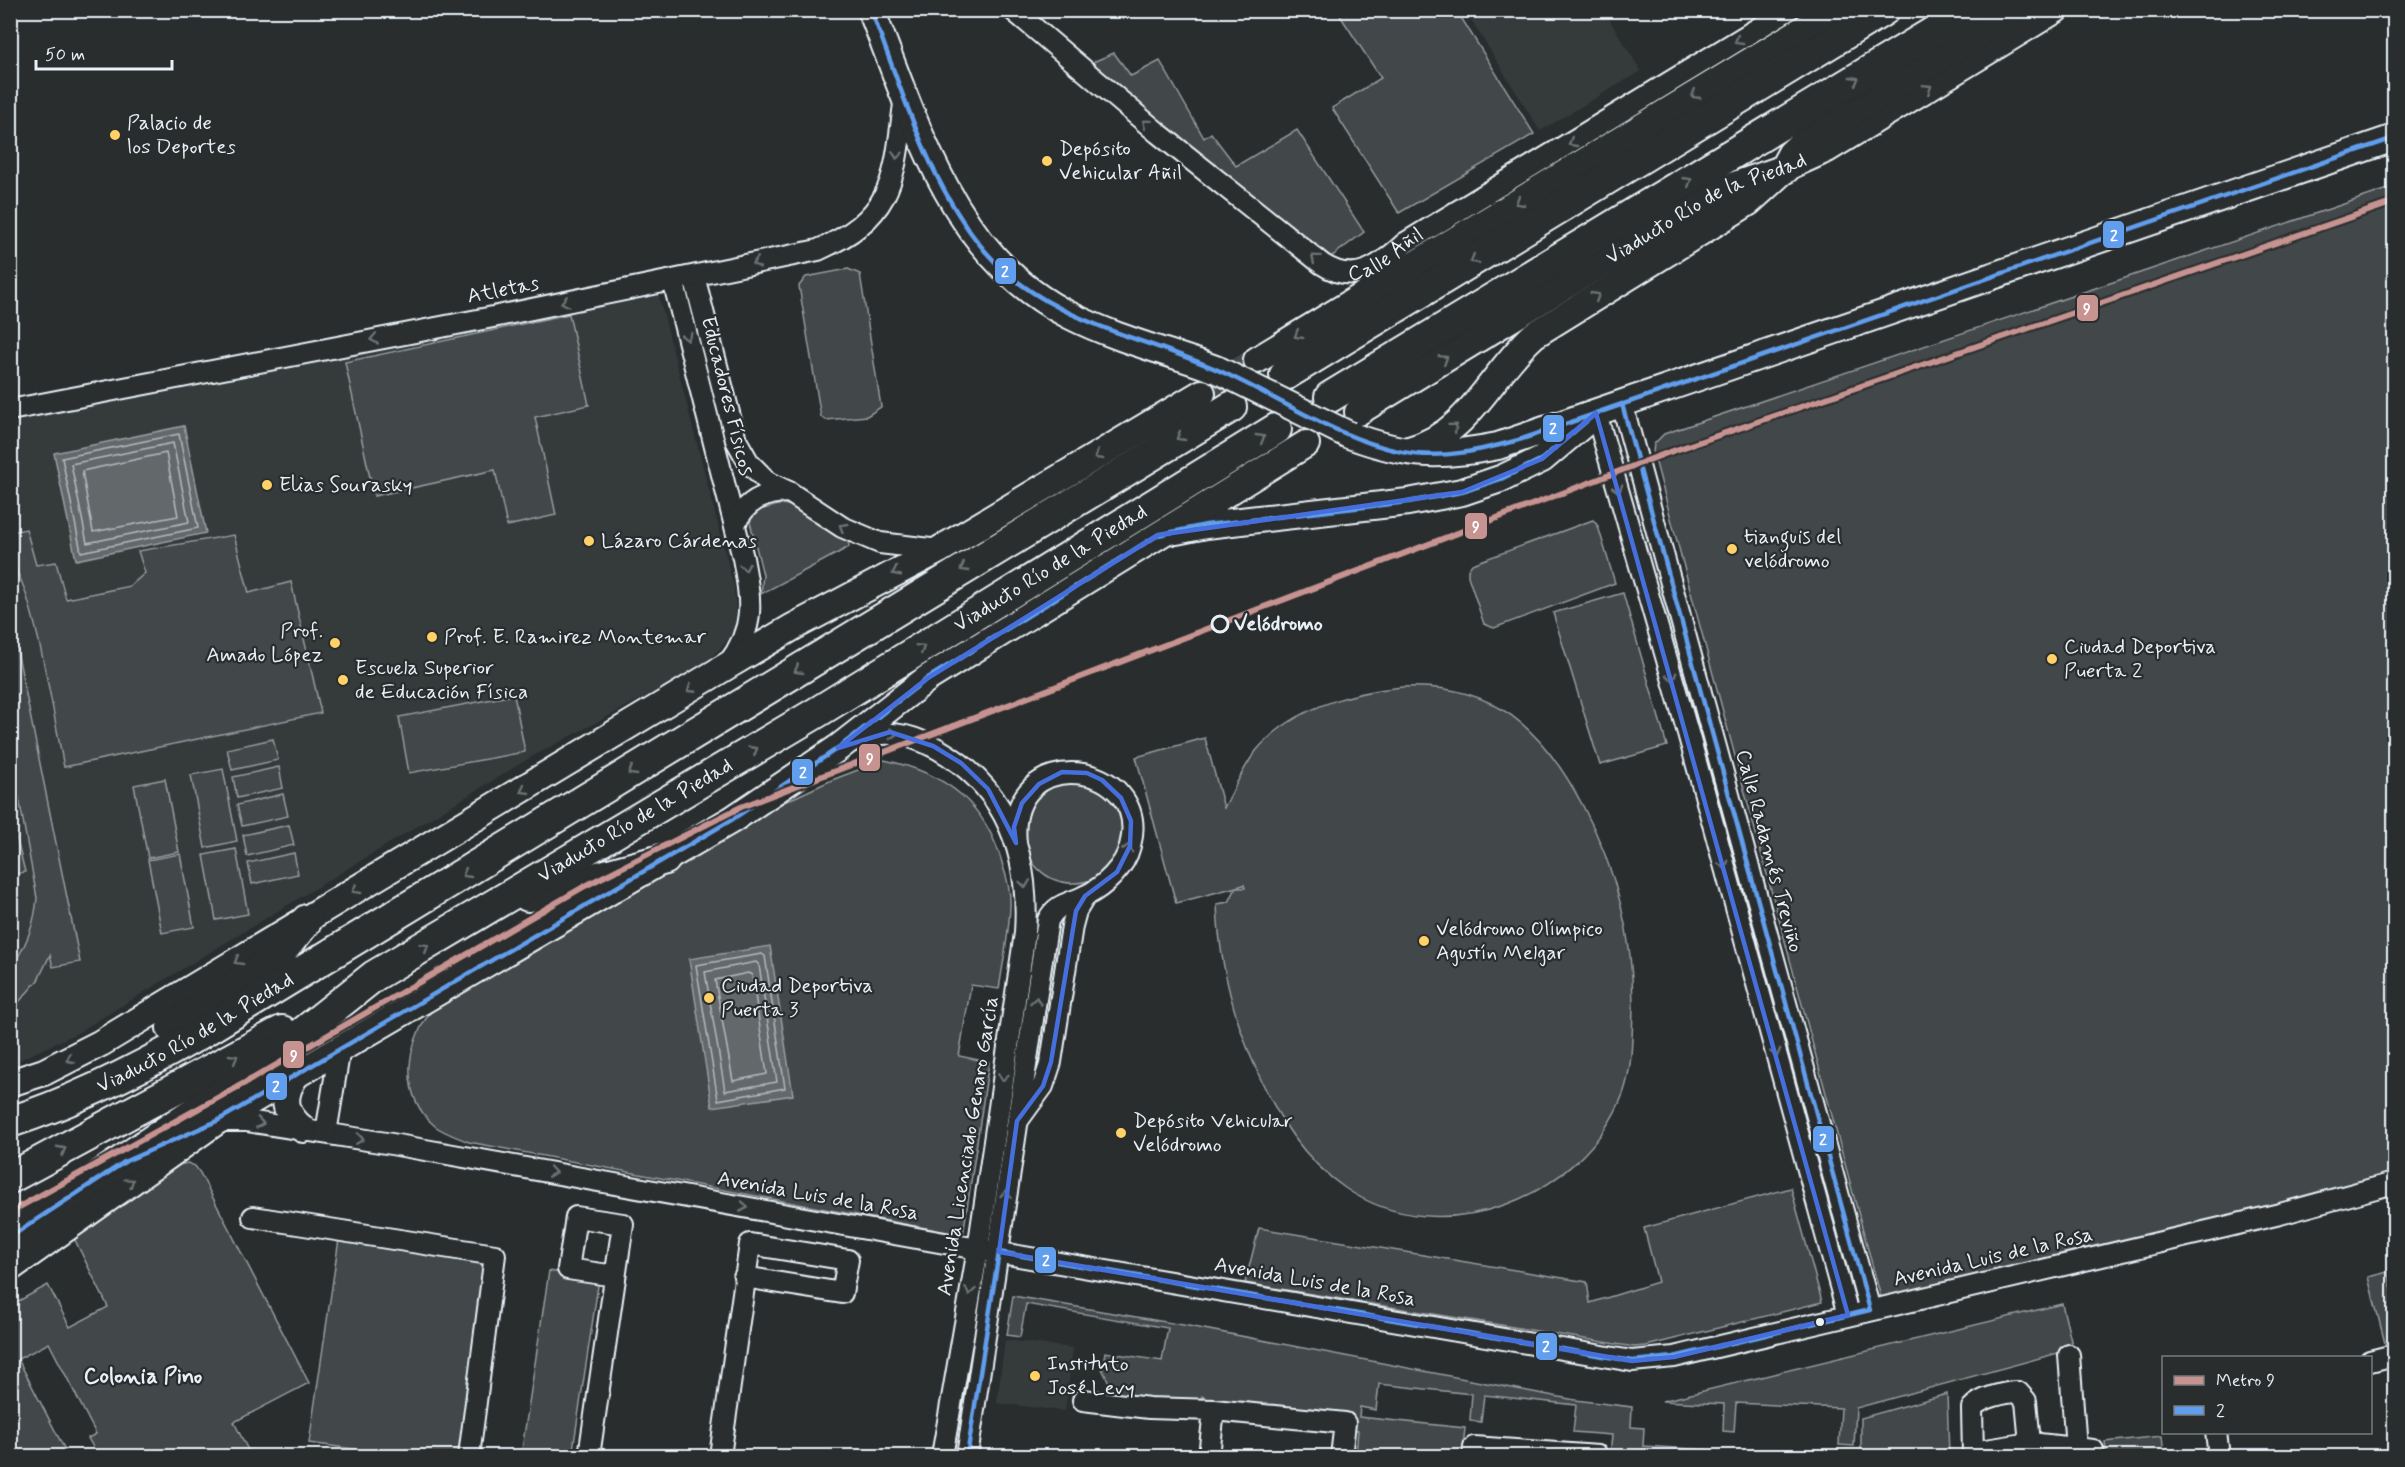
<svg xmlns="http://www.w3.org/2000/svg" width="2405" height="1467" font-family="Mynerve,sans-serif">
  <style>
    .built { fill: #363a3b }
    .green { fill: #424648; stroke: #959ca0; stroke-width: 1.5 }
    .water { fill: #63686b; stroke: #989fa3; stroke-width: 1.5 }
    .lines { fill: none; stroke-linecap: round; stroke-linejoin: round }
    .shore { stroke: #b3bac0; stroke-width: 1.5 }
    .major-tunnel { stroke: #464a4c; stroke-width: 26; stroke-dasharray: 26 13; stroke-linecap: butt }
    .minor-casing { stroke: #e8f1f8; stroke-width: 24 }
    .major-casing { stroke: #e8f1f8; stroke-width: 30 }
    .highway-casing { stroke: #e8f1f8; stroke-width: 34 }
    .minor { stroke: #2a2d2e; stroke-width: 20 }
    .major { stroke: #2a2d2e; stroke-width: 26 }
    .highway { stroke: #2a2d2e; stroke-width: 30 }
    .major-bridge-casing { stroke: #e8f1f8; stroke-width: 30; stroke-linecap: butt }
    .major-bridge { stroke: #2a2d2e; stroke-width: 26 }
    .bus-1-casing { stroke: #2a2d2e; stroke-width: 9 }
    .bus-1 { stroke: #619eee; stroke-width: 4.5 }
    .metro-1-casing { stroke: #2a2d2e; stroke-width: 10 }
    .metro-1 { stroke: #c69391; stroke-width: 6 }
    .oneway { stroke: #6c7275 }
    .marked { fill: none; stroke: #466fde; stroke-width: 4.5; stroke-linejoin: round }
    .poi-dot { fill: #ffd166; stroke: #2a2d2e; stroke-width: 2 }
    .stop-dot { fill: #2a2d2e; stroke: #e8f1f8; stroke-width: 3 }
    .bus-dot { fill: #e8f1f8; stroke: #2a2d2e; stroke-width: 2 }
    .labels { text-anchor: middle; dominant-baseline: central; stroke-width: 4.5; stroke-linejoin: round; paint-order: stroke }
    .poi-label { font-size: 21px; fill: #e8f1f8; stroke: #2a2d2e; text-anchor: start }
    .street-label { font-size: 21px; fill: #e8f1f8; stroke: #2a2d2e }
    .stop-label { font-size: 21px; font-weight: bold; fill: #e8f1f8; stroke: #2a2d2e; text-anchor: start }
    .neighbourhood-label { font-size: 22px; font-weight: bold; fill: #e8f1f8; stroke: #2a2d2e }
    .line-badge { stroke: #2a2d2e; stroke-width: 2 }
    .badge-label { font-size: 16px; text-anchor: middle; font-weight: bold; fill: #fff }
  </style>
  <rect width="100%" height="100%" fill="#2a2d2e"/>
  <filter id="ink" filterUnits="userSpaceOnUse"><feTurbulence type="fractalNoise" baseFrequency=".0167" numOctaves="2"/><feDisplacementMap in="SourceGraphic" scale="12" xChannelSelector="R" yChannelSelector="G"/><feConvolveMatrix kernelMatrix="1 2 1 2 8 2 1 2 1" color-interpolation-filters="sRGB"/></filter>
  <g filter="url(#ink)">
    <g class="built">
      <polygon points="1466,11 1604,11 1641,71 1540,131"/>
      <polygon points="657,289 734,587 736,612 734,629 724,645 701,667 533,756 77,1033 11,1064 11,420"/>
      <polygon points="1005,1340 1073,1348 1065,1411 997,1403"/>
    </g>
    <g class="green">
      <polygon points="1337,11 1457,11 1534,134 1399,213 1332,108 1381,78"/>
      <polygon points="1114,53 1131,76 1160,61 1204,138 1211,133 1236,166 1297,130 1364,232 1327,260 1086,65"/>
      <polygon points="2394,187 2394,1178 1882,1301 1653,452 1654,444 1664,434"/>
      <polygon points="848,269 860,274 881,407 867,416 826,420 821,417 799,286 806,277"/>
      <polygon points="569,314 589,405 535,417 556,515 507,526 495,470 374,496 345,362"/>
      <polygon points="782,504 793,506 848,541 849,547 761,594 763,575 750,522 756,511"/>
      <polygon points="1593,520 1598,526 1615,583 1494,628 1484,624 1468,576 1468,570 1472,564"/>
      <path d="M26,529L36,565L56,562L66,599L130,586L145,573L138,551L234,535L249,593L291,582L321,713L64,767C56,728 33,584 11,563V532Z"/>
      <polygon points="1623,593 1667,746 1600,765 1553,613"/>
      <path d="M11,620L80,962L53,967L50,955L38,980L11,1011V915L16,960C29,940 35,921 37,898L11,753Z"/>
      <path d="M1402,687C1493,682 1542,728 1583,806C1616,869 1633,934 1633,1006C1632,1035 1633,1066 1623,1094C1583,1198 1441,1254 1345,1188C1303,1159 1277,1116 1257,1071C1233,1017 1219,962 1217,904L1229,902L1236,888H1245L1244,885L1176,903L1136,757L1205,738L1224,808C1234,789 1243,768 1256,751C1291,709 1350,692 1402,687Z"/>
      <polygon points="514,695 525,752 409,773 399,717"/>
      <polygon points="273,739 278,760 232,770 227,749"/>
      <path d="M884,760C946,773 986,803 1003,866C1007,878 1011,894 1010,907C1009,934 1003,962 999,989L971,985L959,1056L989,1062L963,1235L469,1142C457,1137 444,1133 435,1126C397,1094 406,1038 436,1006L739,823L832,780Z"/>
      <polygon points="279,767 283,788 237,798 233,777"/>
      <polygon points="223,769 237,841 205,848 191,775"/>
      <polygon points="165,779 179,852 148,858 134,785"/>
      <circle cx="1073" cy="833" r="50"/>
      <polygon points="283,794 288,816 242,826 237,805"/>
      <polygon points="10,812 25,872 11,875 10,875"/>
      <polygon points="289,825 294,845 247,856 243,835"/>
      <polygon points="236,849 248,914 216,920 204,855"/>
      <polygon points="294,853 298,874 252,884 248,863"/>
      <polygon points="180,854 194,927 162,933 148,860"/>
      <polygon points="188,1163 195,1166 200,1173 309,1383 234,1422 251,1456 98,1456 88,1438 96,1434 49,1343 18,1359 65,1450 52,1456 11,1456 11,1305 48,1285 70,1327 108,1307 72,1234 173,1166"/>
      <polygon points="1791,1188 1822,1302 1646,1346 1634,1347 1245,1283 1259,1228 1587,1282 1590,1303 1658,1282 1644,1228"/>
      <polygon points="339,1239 487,1259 462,1456 407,1456 309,1443"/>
      <polygon points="549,1271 599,1279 572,1456 521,1456"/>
      <polygon points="2388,1272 2394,1297 2394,1349 2387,1351 2368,1277"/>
      <polygon points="1013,1296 1183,1325 1575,1400 1632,1407 1631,1427 1644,1428 1643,1446 1708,1450 1708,1456 1610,1456 1612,1435 1573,1432 1576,1405 1484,1395 1481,1422 1470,1420 1472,1394 1379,1384 1376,1410 1360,1407 1359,1417 1465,1428 1462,1456 1356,1456 1358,1430 1229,1418 1230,1412 1202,1396 1200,1402 1123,1409 1102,1369 1105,1352 1162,1361 1168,1328 1026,1304 1020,1337 1007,1335"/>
      <polygon points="2062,1304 2073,1349 1856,1408 1854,1446 1839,1445 1841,1408 1736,1403 1734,1432 1723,1431 1724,1404 1662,1401"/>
      <polygon points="1947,1394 1949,1456 1861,1456 1861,1418"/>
      <polygon points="2162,1436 2164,1456 2107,1456 2105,1442"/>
    </g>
    <g class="water">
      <polygon points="184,426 206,533 76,560 54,453"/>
      <polygon points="770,946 793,1095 712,1107 689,959"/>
    </g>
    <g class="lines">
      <g class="shore">
        <polygon points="179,434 198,528 81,552 62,458"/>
        <polygon points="173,443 189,522 87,543 71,464"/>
        <polygon points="166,453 178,516 93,532 82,471"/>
        <polygon points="762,954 765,956 785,1088 718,1100 696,965"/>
        <polygon points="756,962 759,965 777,1082 725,1091 705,972"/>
        <polygon points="748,973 752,975 767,1074 733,1081 715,980"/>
      </g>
      <polyline class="major-tunnel" points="1202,393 1257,360"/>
      <defs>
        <g id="minor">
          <path id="s1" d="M1013,10L1158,133L1322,264C1355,286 1380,266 1405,243L1788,10"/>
          <polyline points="694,276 736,440 749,463 768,482 789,492 842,527 880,543 939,550"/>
          <path d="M673,280L743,558C751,601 756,627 728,664"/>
          <polyline points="1622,404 1870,1310"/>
          <path d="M10,410L493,317L818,250C898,215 894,174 905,97"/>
          <polyline points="1596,413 1688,733 1848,1315"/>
          <path d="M735,524C746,501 764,492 789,492"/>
          <path d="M851,742C882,728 909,733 938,749C1008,789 1030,856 1025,933L978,1249L942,1456"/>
          <polyline points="1019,1119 1043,1086 1051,1062 1072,926 1076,911 1085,896"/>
          <polyline points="217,1121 247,1121 386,1143 978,1249 1632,1361 1674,1357 2280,1214 2394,1183"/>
          <polyline points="326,1133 340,1048"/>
          <polyline points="253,1217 495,1255 469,1456"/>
          <polyline points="2069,1355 2076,1448"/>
          <polyline points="2370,1361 2394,1355"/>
          <polyline points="1083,1400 1149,1408 1214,1410 1209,1456"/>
          <polyline points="1214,1410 1345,1423 1341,1456"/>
          <polyline points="2216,1432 2219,1456"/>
          <polyline points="1973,1452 2030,1443 2093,1450 2094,1456"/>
          <polyline points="589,1456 623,1224 576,1217 568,1269 615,1276"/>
          <polyline points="720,1456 750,1244 848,1260 842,1293 744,1277"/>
          <path d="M967,1456L1048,920C1057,903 1069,904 1085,896C1104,887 1125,867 1130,846C1153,760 1005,739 1016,843"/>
          <polyline points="1473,1456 1474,1447 1598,1456"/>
          <path d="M1973,1456L1972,1408C1980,1398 2006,1392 2018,1392L2026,1401L2030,1443"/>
        </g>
        <g id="major">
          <path d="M871,10C917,124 951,256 1069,315C1116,339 1169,352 1218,370"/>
          <polyline points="1257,360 1835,10"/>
          <path id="s2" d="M1358,412L1723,189L1785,168L1827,149L2055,10"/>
          <path d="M1349,435C1407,456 1438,458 1498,446L2394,138"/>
          <path d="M1409,450C1470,434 1490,374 1534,335L1749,202L1783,171"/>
          <polyline points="1176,531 1206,525 1408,502 1462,492 1503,478 1542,459 1587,421"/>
          <path d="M296,1075C281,1096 283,1113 303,1129"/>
          <polyline points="10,1083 44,1072 101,1043 727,666 793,627 939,550 1202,393"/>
          <polyline points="10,1268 217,1121 733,819 838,748 928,678 1306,444"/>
        </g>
        <g id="highway">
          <polyline points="1785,168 1792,155 1811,137 2014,10"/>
          <polyline points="1285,375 1884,10"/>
          <polyline points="1330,397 1970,10"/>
          <polyline points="528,896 665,859"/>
          <polyline points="172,1028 276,958 307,920"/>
          <path id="s3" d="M10,1122C76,1101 137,1070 196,1036L1231,407"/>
          <polyline points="10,1178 282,1031"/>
          <path id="s4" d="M10,1237L252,1073L374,976L816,713L1276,429"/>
        </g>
      </defs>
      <use href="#minor" class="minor-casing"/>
      <use href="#major" class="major-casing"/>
      <use href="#highway" class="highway-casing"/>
      <use href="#minor" class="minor"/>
      <use href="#major" class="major"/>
      <use href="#highway" class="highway"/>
      <defs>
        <polyline id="major-bridge" points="1218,370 1349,435"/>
      </defs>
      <use href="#major-bridge" class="major-bridge-casing"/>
      <use href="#major-bridge" class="major-bridge"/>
      <defs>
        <g id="bus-1">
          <path d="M871,10C903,91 928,184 985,251C1046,322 1139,335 1220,371C1280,398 1336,438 1402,452C1442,460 1483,450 1522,439L2394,138"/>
          <polyline points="10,1237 126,1161 217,1121 733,819 838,748 928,678 1158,535 1206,525 1408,502 1462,492 1503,478 1542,459 1596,413 1622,404"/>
          <polyline points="967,1456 999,1252 1632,1361 1674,1357 1870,1310 1622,404"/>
        </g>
      </defs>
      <use href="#bus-1" class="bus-1-casing"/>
      <use href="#bus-1" class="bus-1"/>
      <defs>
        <polyline id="metro-1" points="10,1212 252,1079 585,886 741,807 1667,453 2394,202"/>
      </defs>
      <use href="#metro-1" class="metro-1-casing"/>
      <use href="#metro-1" class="metro-1"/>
    </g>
    <defs><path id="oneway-chevron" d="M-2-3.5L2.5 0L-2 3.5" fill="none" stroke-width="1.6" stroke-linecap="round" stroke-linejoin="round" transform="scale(1.5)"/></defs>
    <g class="oneway">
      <use href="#oneway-chevron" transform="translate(1738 41) rotate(149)"/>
      <use href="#oneway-chevron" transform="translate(1855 80) rotate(-31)"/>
      <use href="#oneway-chevron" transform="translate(1928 88) rotate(-32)"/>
      <use href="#oneway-chevron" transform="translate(1695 95) rotate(149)"/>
      <use href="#oneway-chevron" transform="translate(1146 123) rotate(-140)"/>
      <use href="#oneway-chevron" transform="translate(1572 143) rotate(149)"/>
      <use href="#oneway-chevron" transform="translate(897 155) rotate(97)"/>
      <use href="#oneway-chevron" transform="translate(1688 181) rotate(-31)"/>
      <use href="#oneway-chevron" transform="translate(1519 202) rotate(149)"/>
      <use href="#oneway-chevron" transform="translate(1315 258) rotate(-140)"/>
      <use href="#oneway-chevron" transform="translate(1474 260) rotate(149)"/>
      <use href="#oneway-chevron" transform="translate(756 263) rotate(168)"/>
      <use href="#oneway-chevron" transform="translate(1596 296) rotate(-31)"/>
      <use href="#oneway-chevron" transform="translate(565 302) rotate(168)"/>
      <use href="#oneway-chevron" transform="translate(1298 335) rotate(149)"/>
      <use href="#oneway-chevron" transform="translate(687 337) rotate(76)"/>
      <use href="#oneway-chevron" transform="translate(374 339) rotate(169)"/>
      <use href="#oneway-chevron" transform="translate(1444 359) rotate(-32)"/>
      <use href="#oneway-chevron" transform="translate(1454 427) rotate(-40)"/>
      <use href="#oneway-chevron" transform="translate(1180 437) rotate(149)"/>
      <use href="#oneway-chevron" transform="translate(1261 438) rotate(-31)"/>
      <use href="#oneway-chevron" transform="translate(1098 456) rotate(149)"/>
      <use href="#oneway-chevron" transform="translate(1618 489) rotate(74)"/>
      <use href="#oneway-chevron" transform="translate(843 527) rotate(-149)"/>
      <use href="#oneway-chevron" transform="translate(745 567) rotate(80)"/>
      <use href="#oneway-chevron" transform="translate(964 568) rotate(149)"/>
      <use href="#oneway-chevron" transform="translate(896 572) rotate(153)"/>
      <use href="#oneway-chevron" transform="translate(921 648) rotate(-32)"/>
      <use href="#oneway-chevron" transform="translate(798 670) rotate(149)"/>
      <use href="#oneway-chevron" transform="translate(1672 677) rotate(74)"/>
      <use href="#oneway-chevron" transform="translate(691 689) rotate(147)"/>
      <use href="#oneway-chevron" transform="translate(893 734) rotate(3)"/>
      <use href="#oneway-chevron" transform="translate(754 750) rotate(-31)"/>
      <use href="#oneway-chevron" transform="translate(632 772) rotate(149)"/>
      <use href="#oneway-chevron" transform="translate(524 790) rotate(149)"/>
      <use href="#oneway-chevron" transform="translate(1128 848) rotate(-74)"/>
      <use href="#oneway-chevron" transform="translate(1724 865) rotate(75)"/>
      <use href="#oneway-chevron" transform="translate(466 874) rotate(149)"/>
      <use href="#oneway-chevron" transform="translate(1025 884) rotate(82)"/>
      <use href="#oneway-chevron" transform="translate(356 890) rotate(149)"/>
      <use href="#oneway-chevron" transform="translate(425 947) rotate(-31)"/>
      <use href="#oneway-chevron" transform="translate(238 961) rotate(149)"/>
      <use href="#oneway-chevron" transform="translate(1036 1001) rotate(-81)"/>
      <use href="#oneway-chevron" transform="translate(1776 1053) rotate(75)"/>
      <use href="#oneway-chevron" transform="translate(234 1058) rotate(-30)"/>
      <use href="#oneway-chevron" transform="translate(70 1059) rotate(153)"/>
      <use href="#oneway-chevron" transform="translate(1003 1077) rotate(98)"/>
      <use href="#oneway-chevron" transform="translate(260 1123) rotate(9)"/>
      <use href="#oneway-chevron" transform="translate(360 1139) rotate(9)"/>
      <use href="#oneway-chevron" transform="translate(62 1150) rotate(-28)"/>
      <use href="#oneway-chevron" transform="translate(552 1172) rotate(10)"/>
      <use href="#oneway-chevron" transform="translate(130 1182) rotate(-35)"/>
      <use href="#oneway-chevron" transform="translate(1006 1194) rotate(-82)"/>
      <use href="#oneway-chevron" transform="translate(744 1207) rotate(10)"/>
      <use href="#oneway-chevron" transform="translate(970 1291) rotate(100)"/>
    </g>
  </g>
  <path class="marked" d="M1596,413L1848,1315L1674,1357L1632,1361L999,1252L1017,1121L1043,1086L1051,1062L1076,911L1085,896L1117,872L1130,846L1131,821L1121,798L1102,780L1087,773L1062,772L1039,784L1022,803L1014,827L1016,843L988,789L961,763L933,746L890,732L838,748L928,678L1158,535L1462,492L1542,459Z"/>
  <g class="poi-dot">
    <circle cx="115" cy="135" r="6"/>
    <circle cx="1047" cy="161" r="6"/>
    <circle cx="267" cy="485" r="6"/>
    <circle cx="589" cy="541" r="6"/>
    <circle cx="1732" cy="549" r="6"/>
    <circle cx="432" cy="637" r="6"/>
    <circle cx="335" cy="643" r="6"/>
    <circle cx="2052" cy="659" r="6"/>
    <circle cx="343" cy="680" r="6"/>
    <circle cx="1424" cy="941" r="6"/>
    <circle cx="709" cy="998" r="6"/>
    <circle cx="1121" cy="1133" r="6"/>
    <circle cx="1035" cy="1376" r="6"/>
  </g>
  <circle class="stop-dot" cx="1220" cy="624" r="8"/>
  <circle class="bus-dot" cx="1820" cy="1322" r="5"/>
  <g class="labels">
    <g class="poi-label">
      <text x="127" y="123">Palacio de<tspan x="127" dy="24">los Deportes</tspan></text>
      <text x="1059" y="149">Depósito<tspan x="1059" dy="24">Vehicular Añil</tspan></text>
      <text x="279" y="485">Elias Sourasky</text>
      <text x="1744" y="537">tianguis del<tspan x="1744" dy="24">velódromo</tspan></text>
      <text x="601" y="541">Lázaro Cárdenas</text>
      <text x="323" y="631" text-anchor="end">Prof.<tspan x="323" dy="24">Amado López</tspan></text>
      <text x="444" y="637">Prof. E. Ramirez Montemar</text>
      <text x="2064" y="647">Ciudad Deportiva<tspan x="2064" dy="24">Puerta 2</tspan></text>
      <text x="355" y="668">Escuela Superior<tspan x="355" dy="24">de Educación Física</tspan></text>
      <text x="1436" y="929">Velódromo Olímpico<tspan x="1436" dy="24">Agustín Melgar</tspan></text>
      <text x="721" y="986">Ciudad Deportiva<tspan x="721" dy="24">Puerta 3</tspan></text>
      <text x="1133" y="1121">Depósito Vehicular<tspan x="1133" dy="24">Velódromo</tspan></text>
      <text x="1047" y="1364">Instituto<tspan x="1047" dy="24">José Levy</tspan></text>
    </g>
    <g class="street-label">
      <text stroke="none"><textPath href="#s2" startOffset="404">Viaducto Río de la Piedad</textPath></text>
      <text stroke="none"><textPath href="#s1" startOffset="471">Calle Añil</textPath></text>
      <text transform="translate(503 290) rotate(-11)">Atletas</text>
      <text transform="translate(727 396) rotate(76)">Educadores Físicos</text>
      <text stroke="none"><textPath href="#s4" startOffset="1238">Viaducto Río de la Piedad</textPath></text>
      <text stroke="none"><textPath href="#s4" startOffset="752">Viaducto Río de la Piedad</textPath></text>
      <text transform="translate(1769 851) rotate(75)">Calle Radamés Treviño</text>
      <text stroke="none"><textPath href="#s3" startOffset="206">Viaducto Río de la Piedad</textPath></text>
      <text transform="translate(968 1146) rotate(-81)">Avenida Licenciado Genaro García</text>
      <text transform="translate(818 1196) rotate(10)">Avenida Luis de la Rosa</text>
      <text transform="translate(1993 1257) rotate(-13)">Avenida Luis de la Rosa</text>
      <text transform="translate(1315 1282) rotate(10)">Avenida Luis de la Rosa</text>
    </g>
    <g class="stop-label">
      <text x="1234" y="624">Velódromo</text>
    </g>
    <g class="neighbourhood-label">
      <text x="143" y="1377">Colonia Pino</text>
    </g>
  </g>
  <g class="line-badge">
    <rect x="2102" y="220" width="23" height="29" rx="6" fill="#619eee"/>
    <rect x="994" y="257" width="23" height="28" rx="6" fill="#619eee"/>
    <rect x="2076" y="294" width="23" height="28" rx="6" fill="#c69391"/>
    <rect x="1542" y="414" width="23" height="29" rx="6" fill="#619eee"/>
    <rect x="1464" y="512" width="24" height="28" rx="6" fill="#c69391"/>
    <rect x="858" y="743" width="23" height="29" rx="6" fill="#c69391"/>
    <rect x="791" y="758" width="23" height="28" rx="6" fill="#619eee"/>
    <rect x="282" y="1040" width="23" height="29" rx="6" fill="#c69391"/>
    <rect x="265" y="1072" width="23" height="29" rx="6" fill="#619eee"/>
    <rect x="1812" y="1125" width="23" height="28" rx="6" fill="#619eee"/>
    <rect x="1034" y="1246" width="23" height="28" rx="6" fill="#619eee"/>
    <rect x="1535" y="1332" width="23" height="29" rx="6" fill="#619eee"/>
  </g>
  <g class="badge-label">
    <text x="2114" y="241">2</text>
    <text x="1005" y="277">2</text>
    <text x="2087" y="314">9</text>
    <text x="1553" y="434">2</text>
    <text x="1476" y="532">9</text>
    <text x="870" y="764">9</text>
    <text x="803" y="778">2</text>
    <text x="294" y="1061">9</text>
    <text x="276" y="1092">2</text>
    <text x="1823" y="1145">2</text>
    <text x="1046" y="1266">2</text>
    <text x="1546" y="1352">2</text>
  </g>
  <rect width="2405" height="1467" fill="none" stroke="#2a2d2e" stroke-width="36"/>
  <rect x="18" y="18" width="2369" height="1431" fill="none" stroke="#e8f1f8" stroke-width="2" filter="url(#ink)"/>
  <rect x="2162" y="1356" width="210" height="78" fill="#2a2d2e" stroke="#767b7f" stroke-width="1.5"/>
  <rect x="2174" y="1376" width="30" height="9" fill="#c69391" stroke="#767b7f" stroke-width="1.5"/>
  <text x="2216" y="1386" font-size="18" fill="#e8f1f8">Metro 9</text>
  <rect x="2174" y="1406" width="30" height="9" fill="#619eee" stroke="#767b7f" stroke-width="1.5"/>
  <text x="2216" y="1416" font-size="18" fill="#e8f1f8">2</text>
  <path d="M36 60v9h136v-9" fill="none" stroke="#e8f1f8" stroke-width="3"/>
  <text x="45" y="60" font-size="18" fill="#e8f1f8" stroke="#2a2d2e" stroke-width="4.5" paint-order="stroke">50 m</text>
</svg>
